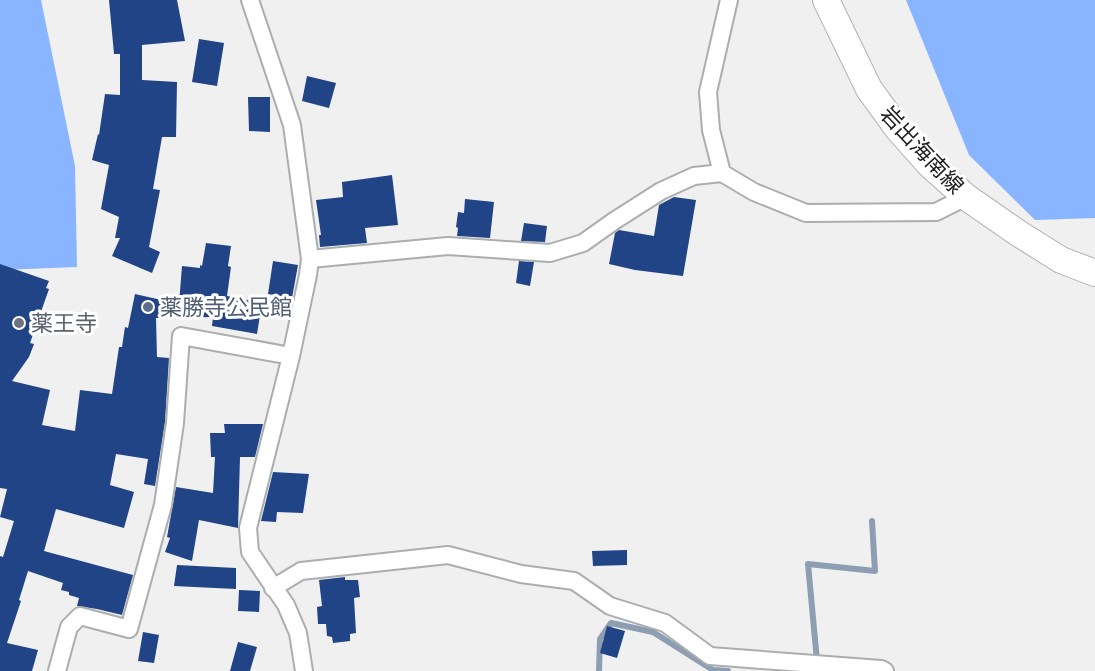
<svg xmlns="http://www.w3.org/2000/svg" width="1095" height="671" font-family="Cabin,'Noto Sans JP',sans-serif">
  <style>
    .forest { fill: #89b4ff }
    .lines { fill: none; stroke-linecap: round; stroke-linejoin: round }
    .stream { stroke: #8d9eb2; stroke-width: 6 }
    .building { fill: #214486 }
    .street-casing { stroke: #acadae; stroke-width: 20 }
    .primary-casing { stroke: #acadae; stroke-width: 28 }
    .street { stroke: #fff; stroke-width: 16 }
    .primary { stroke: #fff; stroke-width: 26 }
    .service-dot { fill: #5c6f8a; stroke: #fff; stroke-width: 2 }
    .worship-dot { fill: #6b7280; stroke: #fff; stroke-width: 2 }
    .labels { text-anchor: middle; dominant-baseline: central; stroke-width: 6; stroke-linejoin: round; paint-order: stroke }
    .street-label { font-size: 22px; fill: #1d1e1e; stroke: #fff }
    .service-label { font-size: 22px; fill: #4e5e75; stroke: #fff; text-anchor: start }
    .worship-label { font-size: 22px; fill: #5b616d; stroke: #fff; text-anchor: start }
  </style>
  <rect width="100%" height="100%" fill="#f0f0f1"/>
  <g class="forest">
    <polygon points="0,0 41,0 75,166 77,267 0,270"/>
    <polygon points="906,0 1095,0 1095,218 1035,220 969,155"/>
  </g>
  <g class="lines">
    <g class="stream">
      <polyline points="817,661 808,564 875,571 872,521"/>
      <polyline points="599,671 600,639 611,623 653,632 713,670 728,671"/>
    </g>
  </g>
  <g class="building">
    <polygon points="109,0 177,0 185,41 142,45 142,80 177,82 176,137 162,137 153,189 160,190 149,247 160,252 152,273 112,256 120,238 115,238 119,217 101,209 109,165 92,160 98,134 99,135 105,94 120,95 120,54 114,54"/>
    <polygon points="199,39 224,43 217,86 192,82"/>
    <polygon points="307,76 336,83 329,108 302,101"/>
    <polygon points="248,97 270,97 270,132 249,131"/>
    <polygon points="392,175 398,225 365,228 367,243 320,247 319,235 321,235 316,200 343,197 342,182"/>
    <polygon points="674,197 696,200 683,276 635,270 609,264 615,233 619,230 654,236 659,205"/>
    <polygon points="465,199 494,202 490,238 457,236 458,228 456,227 458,212 464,213"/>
    <polygon points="524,223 547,226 545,242 521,241"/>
    <polygon points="206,243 231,246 228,266 231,267 227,296 262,303 257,334 212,326 213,317 156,318 157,357 169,358 165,422 155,486 144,484 148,459 116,454 110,485 134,492 124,528 56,509 44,551 133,575 122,615 97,609 77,606 79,598 69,595 69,592 61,590 63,583 28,571 19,600 21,601 7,643 38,650 32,671 0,671 0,556 3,557 14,521 0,517 7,489 0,488 0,264 49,281 46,288 49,289 30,343 34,344 29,357 12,381 50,390 42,425 75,431 80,390 112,394 119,347 122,347 125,327 128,328 135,294 179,304 182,266 200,268 200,265 202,266"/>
    <polygon points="273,261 298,265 292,298 268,294"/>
    <polygon points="519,261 534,262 530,286 516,283"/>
    <polygon points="224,424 263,424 255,457 240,457 238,528 199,520 192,561 165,552 170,538 167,537 176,487 213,493 215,457 211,457 210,433 225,433"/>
    <polygon points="273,472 309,474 303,513 277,512 276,522 261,521"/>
    <polygon points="627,550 627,565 593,566 592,551"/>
    <polygon points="177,565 236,568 236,589 174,586"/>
    <polygon points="345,577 345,580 358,580 360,597 354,598 356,633 350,634 350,641 333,643 332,637 327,636 326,624 318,624 317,607 322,606 319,580"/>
    <polygon points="239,590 260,591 259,612 238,611"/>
    <polygon points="607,626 625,631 617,658 600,653"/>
    <polygon points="143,632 159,635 154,663 138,661"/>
    <polygon points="238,642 257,647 250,671 230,671"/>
  </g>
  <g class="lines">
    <defs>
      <g id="street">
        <polyline points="250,0 292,125 310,259 308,275 291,356 248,528 250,552 286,605 298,633 304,671"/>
        <polyline points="729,0 708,92 711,130 722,173 754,192 806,213 936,212 966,197"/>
        <polyline points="310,259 448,246 550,253 583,243 614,221 661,191 694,176 722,173"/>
        <polyline points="273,588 301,571 448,555 521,574 574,581 610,606 665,623 710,656 881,669 885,671"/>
        <polyline points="57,671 69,627 80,616 129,629 163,505 175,423 181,336 291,356"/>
      </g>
      <polyline id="primary" points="826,0 869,89 898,129 930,165 966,197 1018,233 1061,260 1095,273"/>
    </defs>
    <use href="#street" class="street-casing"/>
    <use href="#primary" class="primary-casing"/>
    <use href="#street" class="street"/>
    <use href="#primary" class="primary"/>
  </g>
  <circle class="service-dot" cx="148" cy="307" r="6"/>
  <circle class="worship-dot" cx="19" cy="323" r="6"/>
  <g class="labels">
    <g class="street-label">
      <text transform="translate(922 150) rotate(47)">岩出海南線</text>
    </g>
    <g class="service-label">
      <text x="160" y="307">薬勝寺公民館</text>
    </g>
    <g class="worship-label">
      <text x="31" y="323">薬王寺</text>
    </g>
  </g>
</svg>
